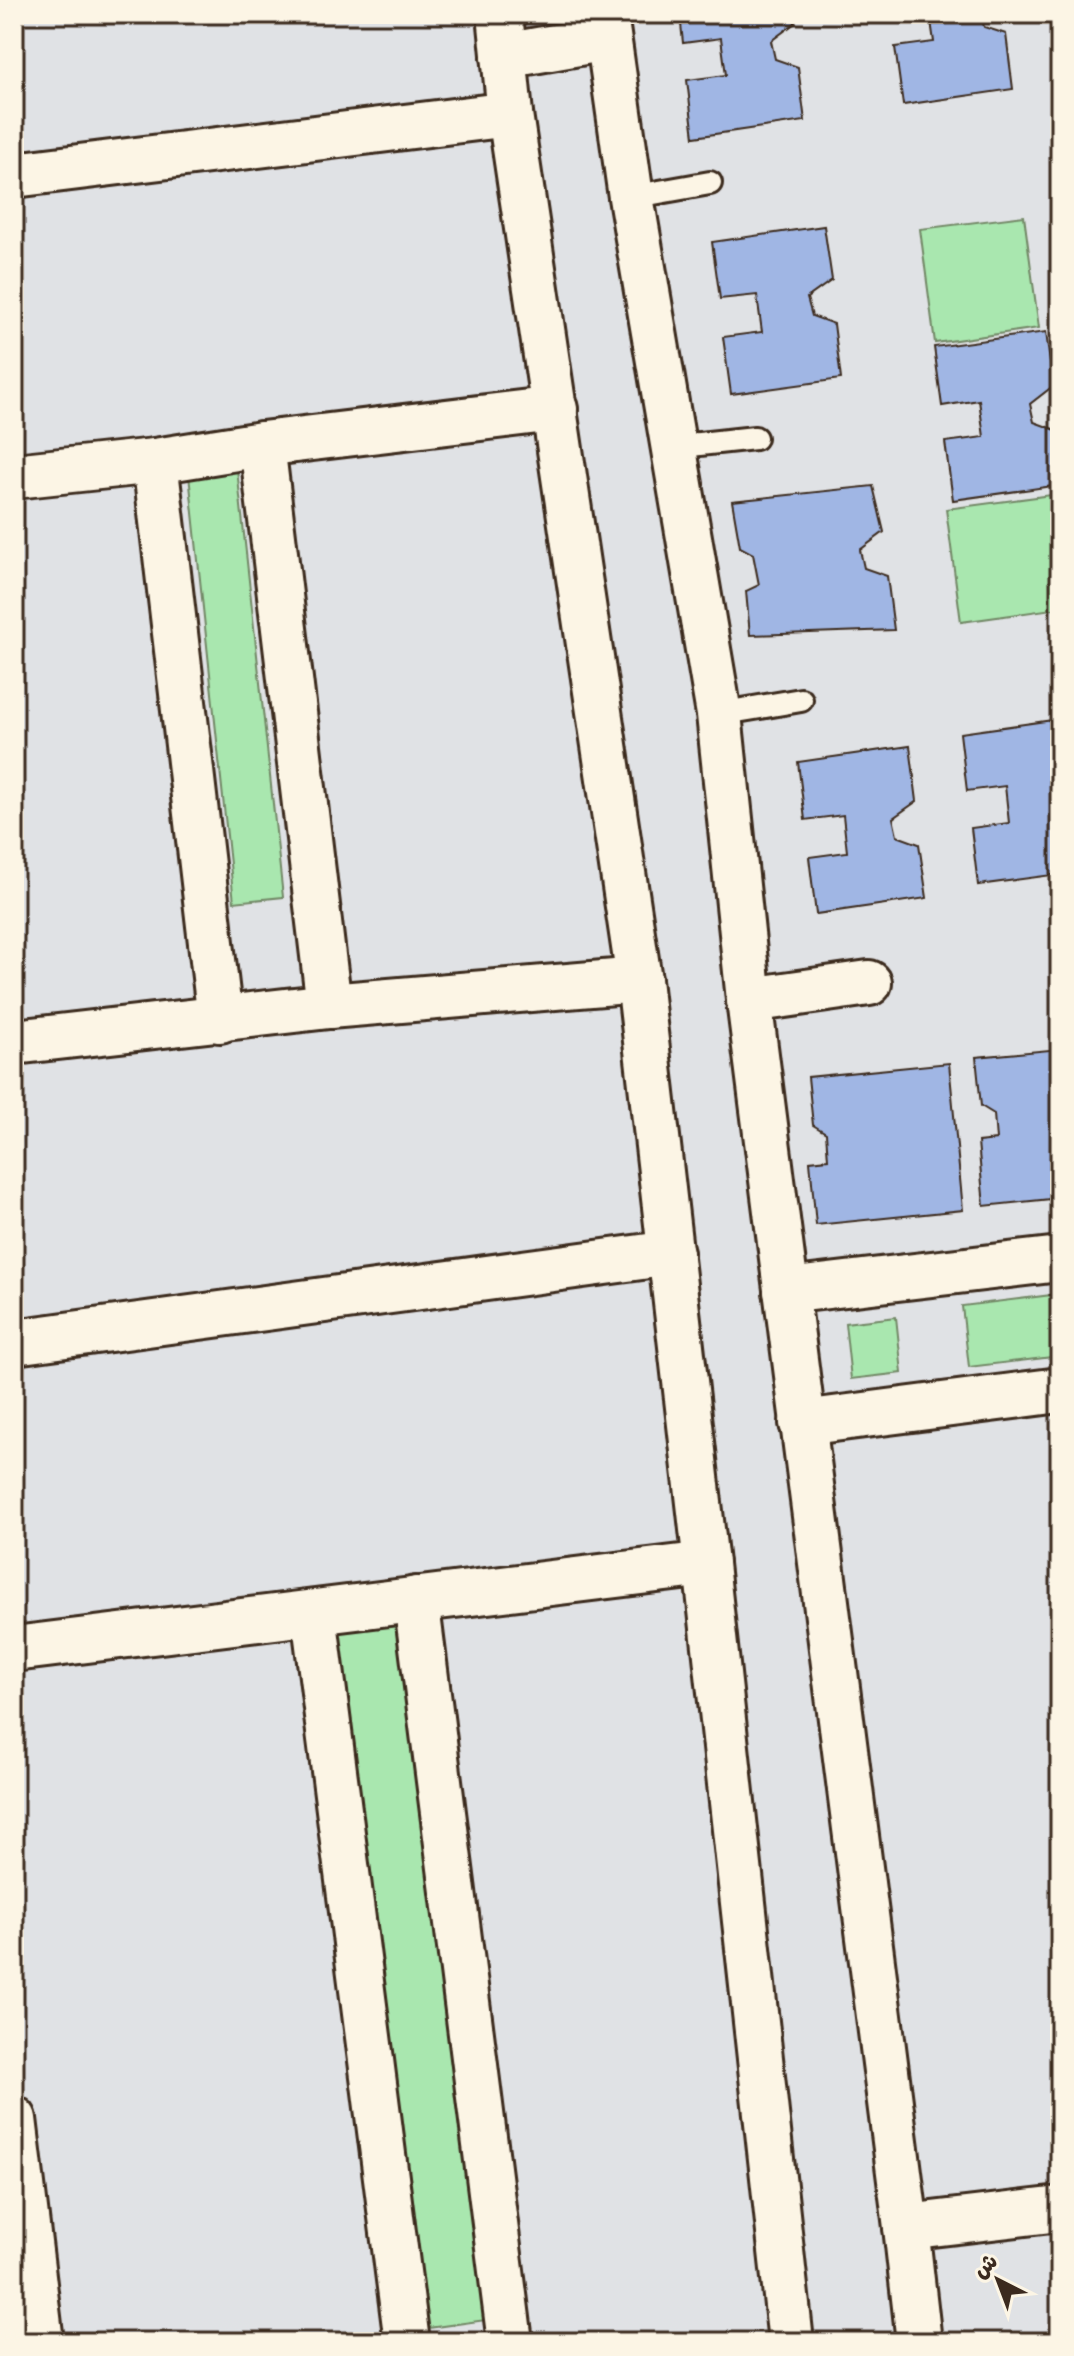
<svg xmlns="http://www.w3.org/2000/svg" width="1074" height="2356" font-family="'Playpen Sans','Playpen Sans Arabic',sans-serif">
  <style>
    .green { fill: #a9e7af; stroke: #728866; stroke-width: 2 }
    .building { fill: #a0b6e4; stroke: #3b2a1e; stroke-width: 2 }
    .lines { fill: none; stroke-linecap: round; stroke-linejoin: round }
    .service-casing { stroke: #3b2a1e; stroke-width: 28 }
    .minor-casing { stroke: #3b2a1e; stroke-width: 50 }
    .service { stroke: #fcf5e5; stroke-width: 22 }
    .minor { stroke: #fcf5e5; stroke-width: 44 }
  </style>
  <rect width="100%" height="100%" fill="#e0e2e5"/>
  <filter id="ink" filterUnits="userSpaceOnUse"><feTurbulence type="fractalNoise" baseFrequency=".0125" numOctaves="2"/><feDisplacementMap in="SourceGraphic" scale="16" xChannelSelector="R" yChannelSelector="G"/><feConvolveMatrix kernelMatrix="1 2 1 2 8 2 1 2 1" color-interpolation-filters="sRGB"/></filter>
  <g filter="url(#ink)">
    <g class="green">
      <polygon points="1024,216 1039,328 935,343 920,229"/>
      <polygon points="237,469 283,897 234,902 189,475"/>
      <polygon points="1051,495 1060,569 1060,608 961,622 946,509"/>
      <polygon points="1060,1294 1060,1356 969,1367 962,1306"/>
      <polygon points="896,1317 902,1373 851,1379 845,1323"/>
      <polygon points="395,1618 486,2320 428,2328 338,1627"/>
    </g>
    <g class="building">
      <polygon points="680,14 794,14 795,23 771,41 775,59 798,67 805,121 694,137 687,80 726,75 721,38 683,43"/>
      <polygon points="930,14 981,14 984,27 1006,34 1013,89 903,105 895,47 934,42"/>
      <polygon points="824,226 832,280 807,298 812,316 834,324 841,379 731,394 723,337 762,332 757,295 720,299 712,242"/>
      <polygon points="1046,332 1053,386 1030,404 1034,422 1056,430 1060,460 1060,485 953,500 945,442 984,437 979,400 942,406 934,347"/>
      <polygon points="873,486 884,532 860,550 864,568 887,576 894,630 750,635 746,591 759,585 753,554 740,547 732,501"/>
      <polygon points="1060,719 1060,785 1055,789 1060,808 1060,874 978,885 971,828 1009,823 1005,786 967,791 960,733"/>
      <polygon points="910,746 917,801 893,818 897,836 919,844 927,898 816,914 809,857 847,852 843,815 805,820 798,762"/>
      <polygon points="1060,1049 1060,1198 984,1206 978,1142 996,1140 994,1114 981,1106 976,1057"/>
      <polygon points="949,1063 963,1210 816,1225 810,1161 828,1159 826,1133 813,1125 808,1077"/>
    </g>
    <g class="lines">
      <defs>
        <g id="service">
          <polyline points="631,197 710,183"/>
          <polyline points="672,447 755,438"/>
          <polyline points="719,714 801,700"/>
        </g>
        <g id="minor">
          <polyline points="500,14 510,114 639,980 706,1564 791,2342"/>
          <polyline points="605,14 631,197 719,714 749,1000 906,2227 919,2342"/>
          <polyline points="504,56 607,38"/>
          <polyline points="14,175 510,114"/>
          <polyline points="262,444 329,1006"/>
          <polyline points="155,461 220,1020"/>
          <polyline points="14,476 155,461 262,444 555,409"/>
          <polyline points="749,1000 869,983"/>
          <polyline points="14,1042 329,1006 639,980"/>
          <polyline points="786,1291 1060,1259"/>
          <polyline points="14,1342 671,1253"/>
          <polyline points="802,1423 1060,1390"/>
          <polyline points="416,1599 510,2342"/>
          <polyline points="314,1614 407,2342"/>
          <polyline points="14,1649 706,1564"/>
          <polyline points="14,2119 41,2342"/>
          <polyline points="906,2227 1060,2209"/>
        </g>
      </defs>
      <use href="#service" class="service-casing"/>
      <use href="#minor" class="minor-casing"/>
      <use href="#service" class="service"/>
      <use href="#minor" class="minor"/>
    </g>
  </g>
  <rect width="1074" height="2356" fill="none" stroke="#fcf5e5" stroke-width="48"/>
  <rect x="24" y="24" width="1026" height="2308" fill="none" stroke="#3b2a1e" stroke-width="3" filter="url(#ink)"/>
  <g transform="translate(998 2280) rotate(318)" stroke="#fcf5e5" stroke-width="6" paint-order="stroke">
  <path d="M0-6L14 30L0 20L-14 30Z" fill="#3b2a1e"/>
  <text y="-12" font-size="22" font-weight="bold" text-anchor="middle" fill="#3b2a1e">ش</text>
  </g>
</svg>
